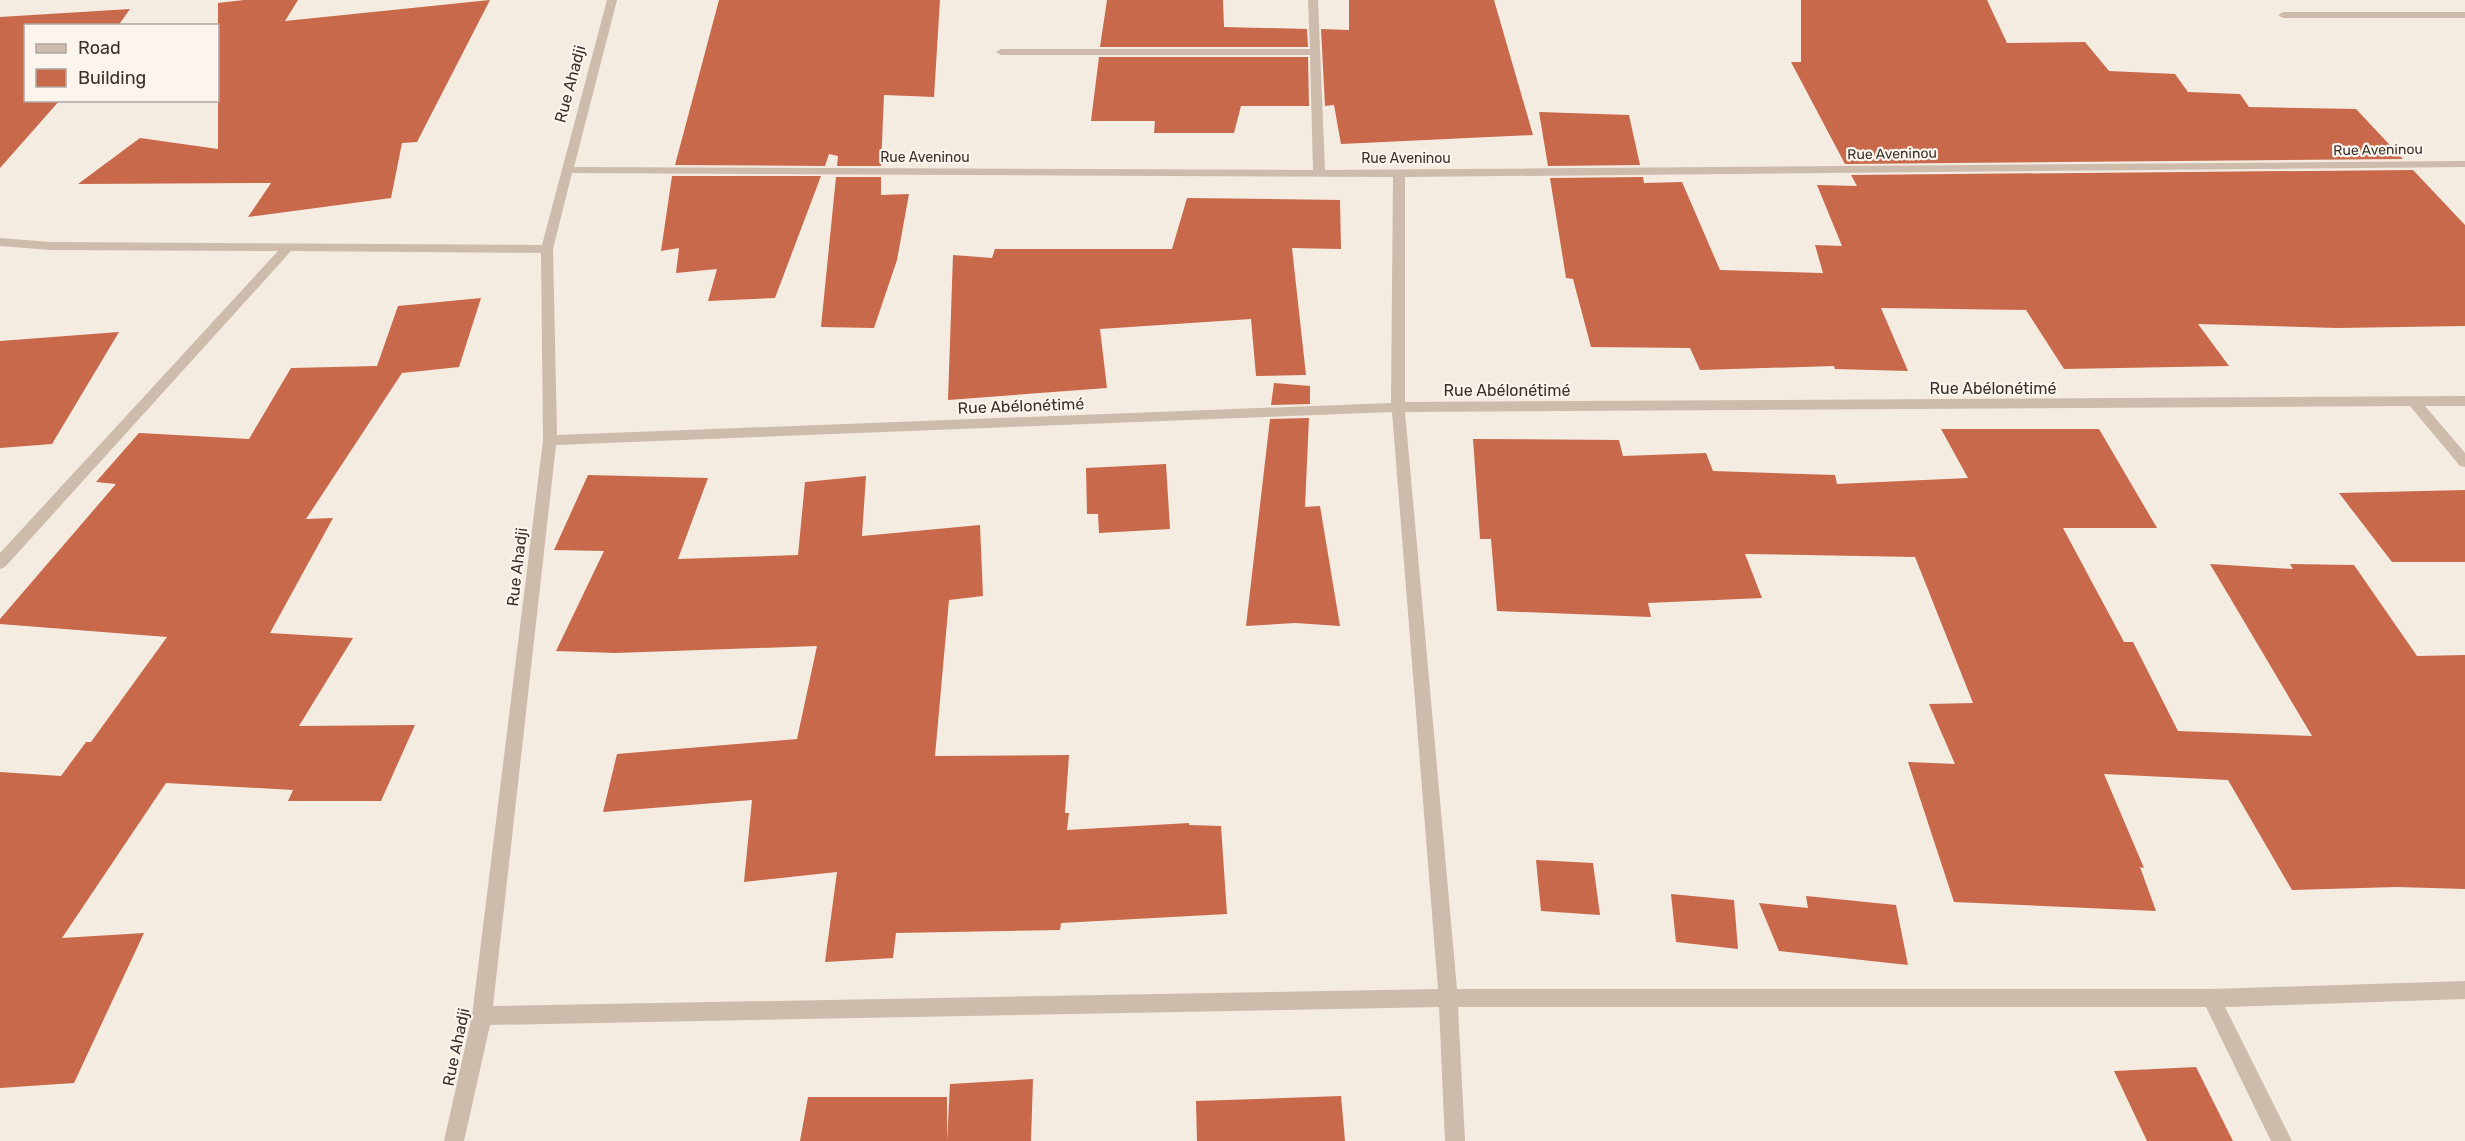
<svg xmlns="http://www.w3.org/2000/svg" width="2465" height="1141" font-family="Rubik,sans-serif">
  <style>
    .building { fill: #c8694b }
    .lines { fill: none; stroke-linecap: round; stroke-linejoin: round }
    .street { fill: #cdbbac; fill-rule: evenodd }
    .labels { text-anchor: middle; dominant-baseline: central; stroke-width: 4.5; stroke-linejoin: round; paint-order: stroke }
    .far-street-label { font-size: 14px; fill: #3b302b; stroke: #fbf5ee }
    .street-label { font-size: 16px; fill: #3b302b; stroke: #fbf5ee }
  </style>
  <rect width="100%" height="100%" fill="#f4ebe1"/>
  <g class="building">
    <polygon points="244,0 298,0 285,21 490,0 417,142 402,143 391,198 248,217 271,183 78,184 140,138 218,149 218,3"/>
    <polygon points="719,0 940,0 934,97 884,95 881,166 837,166 838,156 829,154 825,166 675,165"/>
    <polygon points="1107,0 1223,0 1224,27 1307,29 1308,47 1100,47"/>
    <polygon points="1349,0 1494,0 1533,135 1341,144 1334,105 1325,106 1321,29 1349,30"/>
    <polygon points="1801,0 1987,0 2007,43 2085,42 2109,71 2175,74 2188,92 2240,94 2249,107 2356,109 2403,159 1845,164 1791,62 1801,62"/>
    <polygon points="130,9 118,26 26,26 26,100 60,100 0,168 0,17"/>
    <polygon points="1099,57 1308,57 1309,106 1241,106 1234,133 1154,133 1155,121 1091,121"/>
    <polygon points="1539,112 1629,115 1640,165 1548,166"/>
    <polygon points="2413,170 2465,225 2465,326 2337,328 2198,324 2229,366 2064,369 2026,310 1881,308 1908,371 1835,369 1834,366 1700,370 1690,348 1591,347 1573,279 1566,278 1550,178 1643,177 1644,183 1682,182 1720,270 1823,273 1815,245 1842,246 1817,185 1857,186 1851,175"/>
    <polygon points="672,176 821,176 775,298 708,301 717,269 676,273 679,248 661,251"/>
    <polygon points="836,177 881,177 881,195 909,194 897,260 874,328 821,327"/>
    <polygon points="1187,198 1340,200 1341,249 1292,248 1306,375 1256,376 1251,319 1100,329 1107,388 948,400 953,255 992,258 995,249 1172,249"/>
    <polygon points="481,298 459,367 402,373 306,519 333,518 270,633 353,638 299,726 415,725 381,801 288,801 293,790 166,783 62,938 144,933 74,1083 0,1088 0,772 61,776 86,742 91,742 167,637 0,624 0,619 116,484 96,482 139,433 249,439 291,368 377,366 398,306"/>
    <polygon points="119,332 52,444 0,448 0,341"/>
    <polygon points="1274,383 1310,386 1310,404 1271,405"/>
    <polygon points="1309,418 1305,507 1320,506 1340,626 1295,623 1246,626 1270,419"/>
    <polygon points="1941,429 2099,429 2157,528 2063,528 2124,642 2133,642 2178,731 2312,736 2210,564 2293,569 2290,564 2354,565 2417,656 2465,655 2465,889 2397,887 2292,890 2228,780 2104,774 2144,868 2140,867 2156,911 1954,902 1908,762 1955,764 1929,704 1973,703 1915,557 1745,554 1762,598 1648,603 1651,617 1497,611 1491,539 1480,539 1473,439 1619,440 1623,456 1706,453 1713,471 1835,475 1837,484 1968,478"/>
    <polygon points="1166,464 1170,529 1099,533 1098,514 1087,514 1086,468"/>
    <polygon points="588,475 708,478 678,559 798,555 805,482 866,476 862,536 980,525 983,596 949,600 935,756 1069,755 1065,813 1069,813 1067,830 1189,823 1189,825 1221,826 1227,914 1061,923 1060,930 896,933 893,958 825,962 837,872 744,882 752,800 603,812 617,754 797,739 817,646 615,653 556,651 604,551 554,550"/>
    <polygon points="2465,490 2465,562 2392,562 2339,493"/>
    <polygon points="1536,860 1593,863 1600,915 1541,911"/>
    <polygon points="1671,894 1734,900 1738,949 1676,942"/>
    <polygon points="1806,896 1896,905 1908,965 1779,951 1759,903 1808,908"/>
    <polygon points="2196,1067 2233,1141 2147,1141 2114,1071"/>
    <polygon points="1033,1079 1031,1141 947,1141 950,1084"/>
    <polygon points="1341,1096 1345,1141 1197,1141 1196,1101"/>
    <polygon points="808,1097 947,1097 947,1141 800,1141"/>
  </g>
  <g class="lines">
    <g class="street">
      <path d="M607,0H617L574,167L1313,170L1310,55H1001L996,52L1001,49H1310L1308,0H1318L1325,170L2465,161V167L1405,177V402L2465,396V406H2425L2465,453V467L2460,466L2410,406L1405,412L1457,989H2211L2465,981V999L2225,1007L2292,1141H2271L2206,1007H1458L1465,1141H1445L1439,1007L490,1025L464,1141H444L472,1016L543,440L541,253L291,251L5,567L0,569V553L278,251L50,250L0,246V238L50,242L542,245ZM572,173L1393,177L1391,403L557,435L553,249ZM1392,412L1438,989L493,1006L556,445Z"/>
      <polygon points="2465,12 2465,18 2283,18 2278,15 2283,12"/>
    </g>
  </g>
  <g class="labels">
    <g class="far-street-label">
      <text transform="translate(2378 150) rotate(-1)">Rue Aveninou</text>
      <text transform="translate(1892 154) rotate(-1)">Rue Aveninou</text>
      <text x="925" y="157">Rue Aveninou</text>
      <text x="1406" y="158">Rue Aveninou</text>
    </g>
    <g class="street-label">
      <text transform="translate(570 84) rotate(-75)">Rue Ahadji</text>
      <text x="1993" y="388">Rue Abélonétimé</text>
      <text x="1507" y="390">Rue Abélonétimé</text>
      <text transform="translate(1021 406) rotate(-2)">Rue Abélonétimé</text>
      <text transform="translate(517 567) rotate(-83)">Rue Ahadji</text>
      <text transform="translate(456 1047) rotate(-78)">Rue Ahadji</text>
    </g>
  </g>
  <rect x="24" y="24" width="195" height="78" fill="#fbf5ee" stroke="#aea6a0" stroke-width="1.5"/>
  <rect x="36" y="44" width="30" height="9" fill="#cdbbac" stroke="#aea6a0" stroke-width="1.5"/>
  <text x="78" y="54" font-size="18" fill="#3b302b">Road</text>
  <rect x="36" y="69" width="30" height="18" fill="#c8694b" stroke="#aea6a0" stroke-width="1.5"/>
  <text x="78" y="84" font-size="18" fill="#3b302b">Building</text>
</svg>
